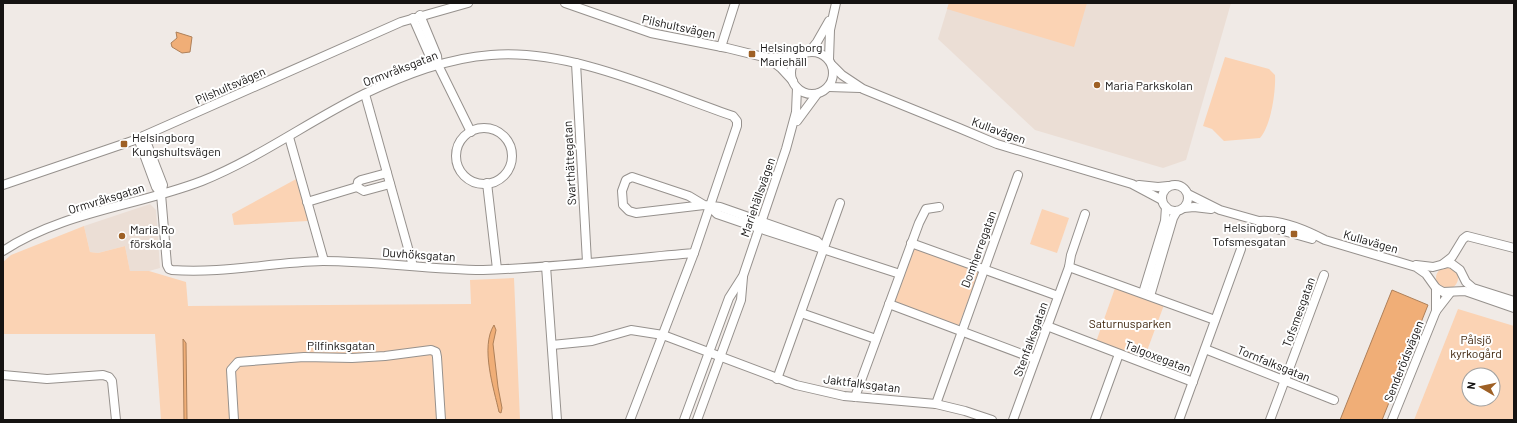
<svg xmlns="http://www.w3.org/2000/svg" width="1517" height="423" font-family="Barlow,sans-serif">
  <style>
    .built { fill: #ebded5 }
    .green { fill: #fbd3b4; fill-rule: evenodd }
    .water { fill: #f0ae77; stroke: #ae8059 }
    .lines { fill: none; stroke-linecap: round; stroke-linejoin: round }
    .minor-casing { stroke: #96918d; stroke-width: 10 }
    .minor { stroke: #fff; stroke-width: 8 }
    .poi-dot { fill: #9e6025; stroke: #fff; stroke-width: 1.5 }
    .labels { text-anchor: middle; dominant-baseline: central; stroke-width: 4; stroke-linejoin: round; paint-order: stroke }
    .street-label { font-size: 12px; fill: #151312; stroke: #fff }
    .poi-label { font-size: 12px; fill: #151312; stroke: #fff; text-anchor: start }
    .park-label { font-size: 12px; fill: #3e240b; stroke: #fff }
  </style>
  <rect width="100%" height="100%" fill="#f0eae6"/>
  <g class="built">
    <polygon points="949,3 1231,3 1186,160 1163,168 1035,130 938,39"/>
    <polygon points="150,204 156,210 160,268 149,271 130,271 125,246 98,253 90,252 84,226"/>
  </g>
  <g class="green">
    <polygon points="949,3 1087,3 1074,47 947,9"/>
    <path d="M1225,57L1269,69L1275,75C1276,91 1271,126 1260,138L1224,141L1212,129L1203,126Z"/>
    <polygon points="298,178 308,221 234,225 232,214"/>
    <polygon points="1042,209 1069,218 1057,253 1030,244"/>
    <polygon points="84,226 90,252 98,253 125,246 130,271 149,271 186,282 188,306 471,304 470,280 514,278 520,420 161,420 155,334 3,334 3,262 11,255"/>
    <polygon points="914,247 979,272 958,327 893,302"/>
    <circle cx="1447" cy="278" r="11"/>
    <polygon points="1115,288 1164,305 1144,359 1096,342"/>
    <path d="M1458,309L1514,326V420H1414ZM1469,375H1493V399H1469Z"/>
  </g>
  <g class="water">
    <polygon points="176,32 192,37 190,52 182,53 172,47 171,43 177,38"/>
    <polygon points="1392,290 1428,305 1382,420 1340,420"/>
    <path d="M494,325L496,330L493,344L498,387L502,408L501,413L499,412C494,389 480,347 494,325Z"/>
    <polygon points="183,339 186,343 187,420 184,420"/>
  </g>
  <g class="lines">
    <defs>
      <g id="minor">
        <polyline points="565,3 651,33 727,48 768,58 781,68 793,81"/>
        <polyline points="420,15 437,56 438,65 471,132"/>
        <polyline points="413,18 431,59 438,65"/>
        <polyline points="721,47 735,3"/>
        <circle cx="812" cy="73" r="21"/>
        <polyline points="809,52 817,42 829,21"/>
        <polyline points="768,58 788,58 801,55"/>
        <polyline points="829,59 830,30 836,3"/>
        <polyline points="576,63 587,262"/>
        <polyline points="833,66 842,75 863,89 959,128 997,144 1132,184 1162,200"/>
        <polyline points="829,87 860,88"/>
        <polyline points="365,94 413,266"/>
        <polyline points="797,121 817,94"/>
        <circle cx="484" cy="156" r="28"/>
        <polyline points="289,137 324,261"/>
        <polyline points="138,138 156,187 161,194"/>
        <polyline points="387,173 361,180 358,182 357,187 364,191 390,184"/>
        <polyline points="487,183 497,269"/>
        <circle cx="1175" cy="198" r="13"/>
        <polyline points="3,185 132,141 401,22 468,3"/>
        <polyline points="1139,185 1158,187 1168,186"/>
        <polyline points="1188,194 1220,210 1259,221 1266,226 1312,239"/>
        <polyline points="307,202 357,187"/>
        <polyline points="704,205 689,196 632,177 626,180 622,191 623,205 629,211 636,213 704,205 720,207 817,241 824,248"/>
        <polyline points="710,207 717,214 749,225 900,274"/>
        <polyline points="1184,208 1194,207 1211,209"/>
        <path d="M1259,221C1280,219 1306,230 1325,240L1416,267L1426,274L1436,288L1443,292L1465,291L1514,308"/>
        <polyline points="911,243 1058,296"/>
        <path d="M3,251C62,212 137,206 202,181C259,158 309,121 364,94C404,75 447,58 491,55C569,48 660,91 733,116L737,121V126L694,253C624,259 553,268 483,270C430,270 377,261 323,261C273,262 222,274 172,270L169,269L167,265L161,194L163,185L144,136"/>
        <polyline points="1443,264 1452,257 1463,239 1467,236 1514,248"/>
        <polyline points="1416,265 1433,267 1448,263 1452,264 1460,270 1466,282 1473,288 1514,301"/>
        <polyline points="546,266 557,420"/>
        <polyline points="1069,267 1215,320"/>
        <polyline points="1143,293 1165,221 1166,207"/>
        <polyline points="1150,296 1173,218 1177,211"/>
        <polyline points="889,304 1035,359"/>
        <polyline points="1436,311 1436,288"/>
        <polyline points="801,313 876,339"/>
        <polyline points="1047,326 1193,382"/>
        <polyline points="552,345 592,341 631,330 663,335 796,385 844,396 936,404 965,411 992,420"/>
        <polyline points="1205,349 1334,400"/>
        <polyline points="3,375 47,379 103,375 109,377 112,381 116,420"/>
        <polyline points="777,379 840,203"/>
        <polyline points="855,397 919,223 926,209 939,207"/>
        <polyline points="936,404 1018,175"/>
        <polyline points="234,420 231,370 238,362 304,357 352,358 385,356 431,350 436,352 437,357 441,420"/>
        <polyline points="630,420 694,253"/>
        <polyline points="684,420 729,298 743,276 786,149 796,112 797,88"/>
        <polyline points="697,420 741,300 743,277"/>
        <polyline points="1013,420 1069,267 1071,255 1085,214"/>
        <polyline points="1095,420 1119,354"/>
        <polyline points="1179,420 1241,249"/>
        <polyline points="1270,420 1324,275"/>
        <polyline points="1392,420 1436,311 1450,293"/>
      </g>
    </defs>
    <use href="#minor" class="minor-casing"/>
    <use href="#minor" class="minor"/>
  </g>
  <g class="poi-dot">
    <rect x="748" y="50" width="8" height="8" rx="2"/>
    <circle cx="1097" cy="85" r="4"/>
    <rect x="120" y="140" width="8" height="8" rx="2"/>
    <rect x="1290" y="230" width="8" height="8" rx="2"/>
    <circle cx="122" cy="236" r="4"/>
  </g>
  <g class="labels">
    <g class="street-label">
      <text transform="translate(679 26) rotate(12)">Pilshultsvägen</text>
      <text transform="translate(400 68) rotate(-21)">Ormvråksgatan</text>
      <text transform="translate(230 85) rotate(-24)">Pilshultsvägen</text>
      <text transform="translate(999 130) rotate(20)">Kullavägen</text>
      <text transform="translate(569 163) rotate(-93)">Svarthättegatan</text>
      <text transform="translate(757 197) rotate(-71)">Mariehällsvägen</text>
      <text transform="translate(106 198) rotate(-17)">Ormvråksgatan</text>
      <text transform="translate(1371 241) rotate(16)">Kullavägen</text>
      <text transform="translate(978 249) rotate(-70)">Domherregatan</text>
      <text transform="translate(419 254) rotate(4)">Duvhöksgatan</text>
      <text transform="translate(1298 312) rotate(-70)">Tofsmesgatan</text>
      <text transform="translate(1030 339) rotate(-70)">Stenfalksgatan</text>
      <text x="341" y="345">Pilfinksgatan</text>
      <text transform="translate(1158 356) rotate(21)">Talgoxegatan</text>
      <text transform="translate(1403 361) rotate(-68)">Senderödsvägen</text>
      <text transform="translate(1274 363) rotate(22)">Tornfalksgatan</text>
      <text transform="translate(862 383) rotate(7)">Jaktfalksgatan</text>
    </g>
    <g class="poi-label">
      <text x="760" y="47">Helsingborg<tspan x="760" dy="14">Mariehäll</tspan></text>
      <text x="1105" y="85">Maria Parkskolan</text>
      <text x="132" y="137">Helsingborg<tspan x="132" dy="14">Kungshultsvägen</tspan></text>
      <text x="1286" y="227" text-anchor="end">Helsingborg<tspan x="1286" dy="14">Tofsmesgatan</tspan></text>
      <text x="130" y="229">Maria Ro<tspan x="130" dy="14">förskola</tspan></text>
    </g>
    <g class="park-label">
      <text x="1130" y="323">Saturnusparken</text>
      <text x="1476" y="339">Pålsjö<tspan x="1476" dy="14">kyrkogård</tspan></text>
    </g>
  </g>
  <rect width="1517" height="423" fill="none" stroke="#151312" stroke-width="8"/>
  <g transform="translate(1481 387) rotate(279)"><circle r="19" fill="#ffffff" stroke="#a1a1a0"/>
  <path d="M0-3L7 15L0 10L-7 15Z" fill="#9e6025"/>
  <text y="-6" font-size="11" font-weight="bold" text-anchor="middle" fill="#151312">N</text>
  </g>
</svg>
